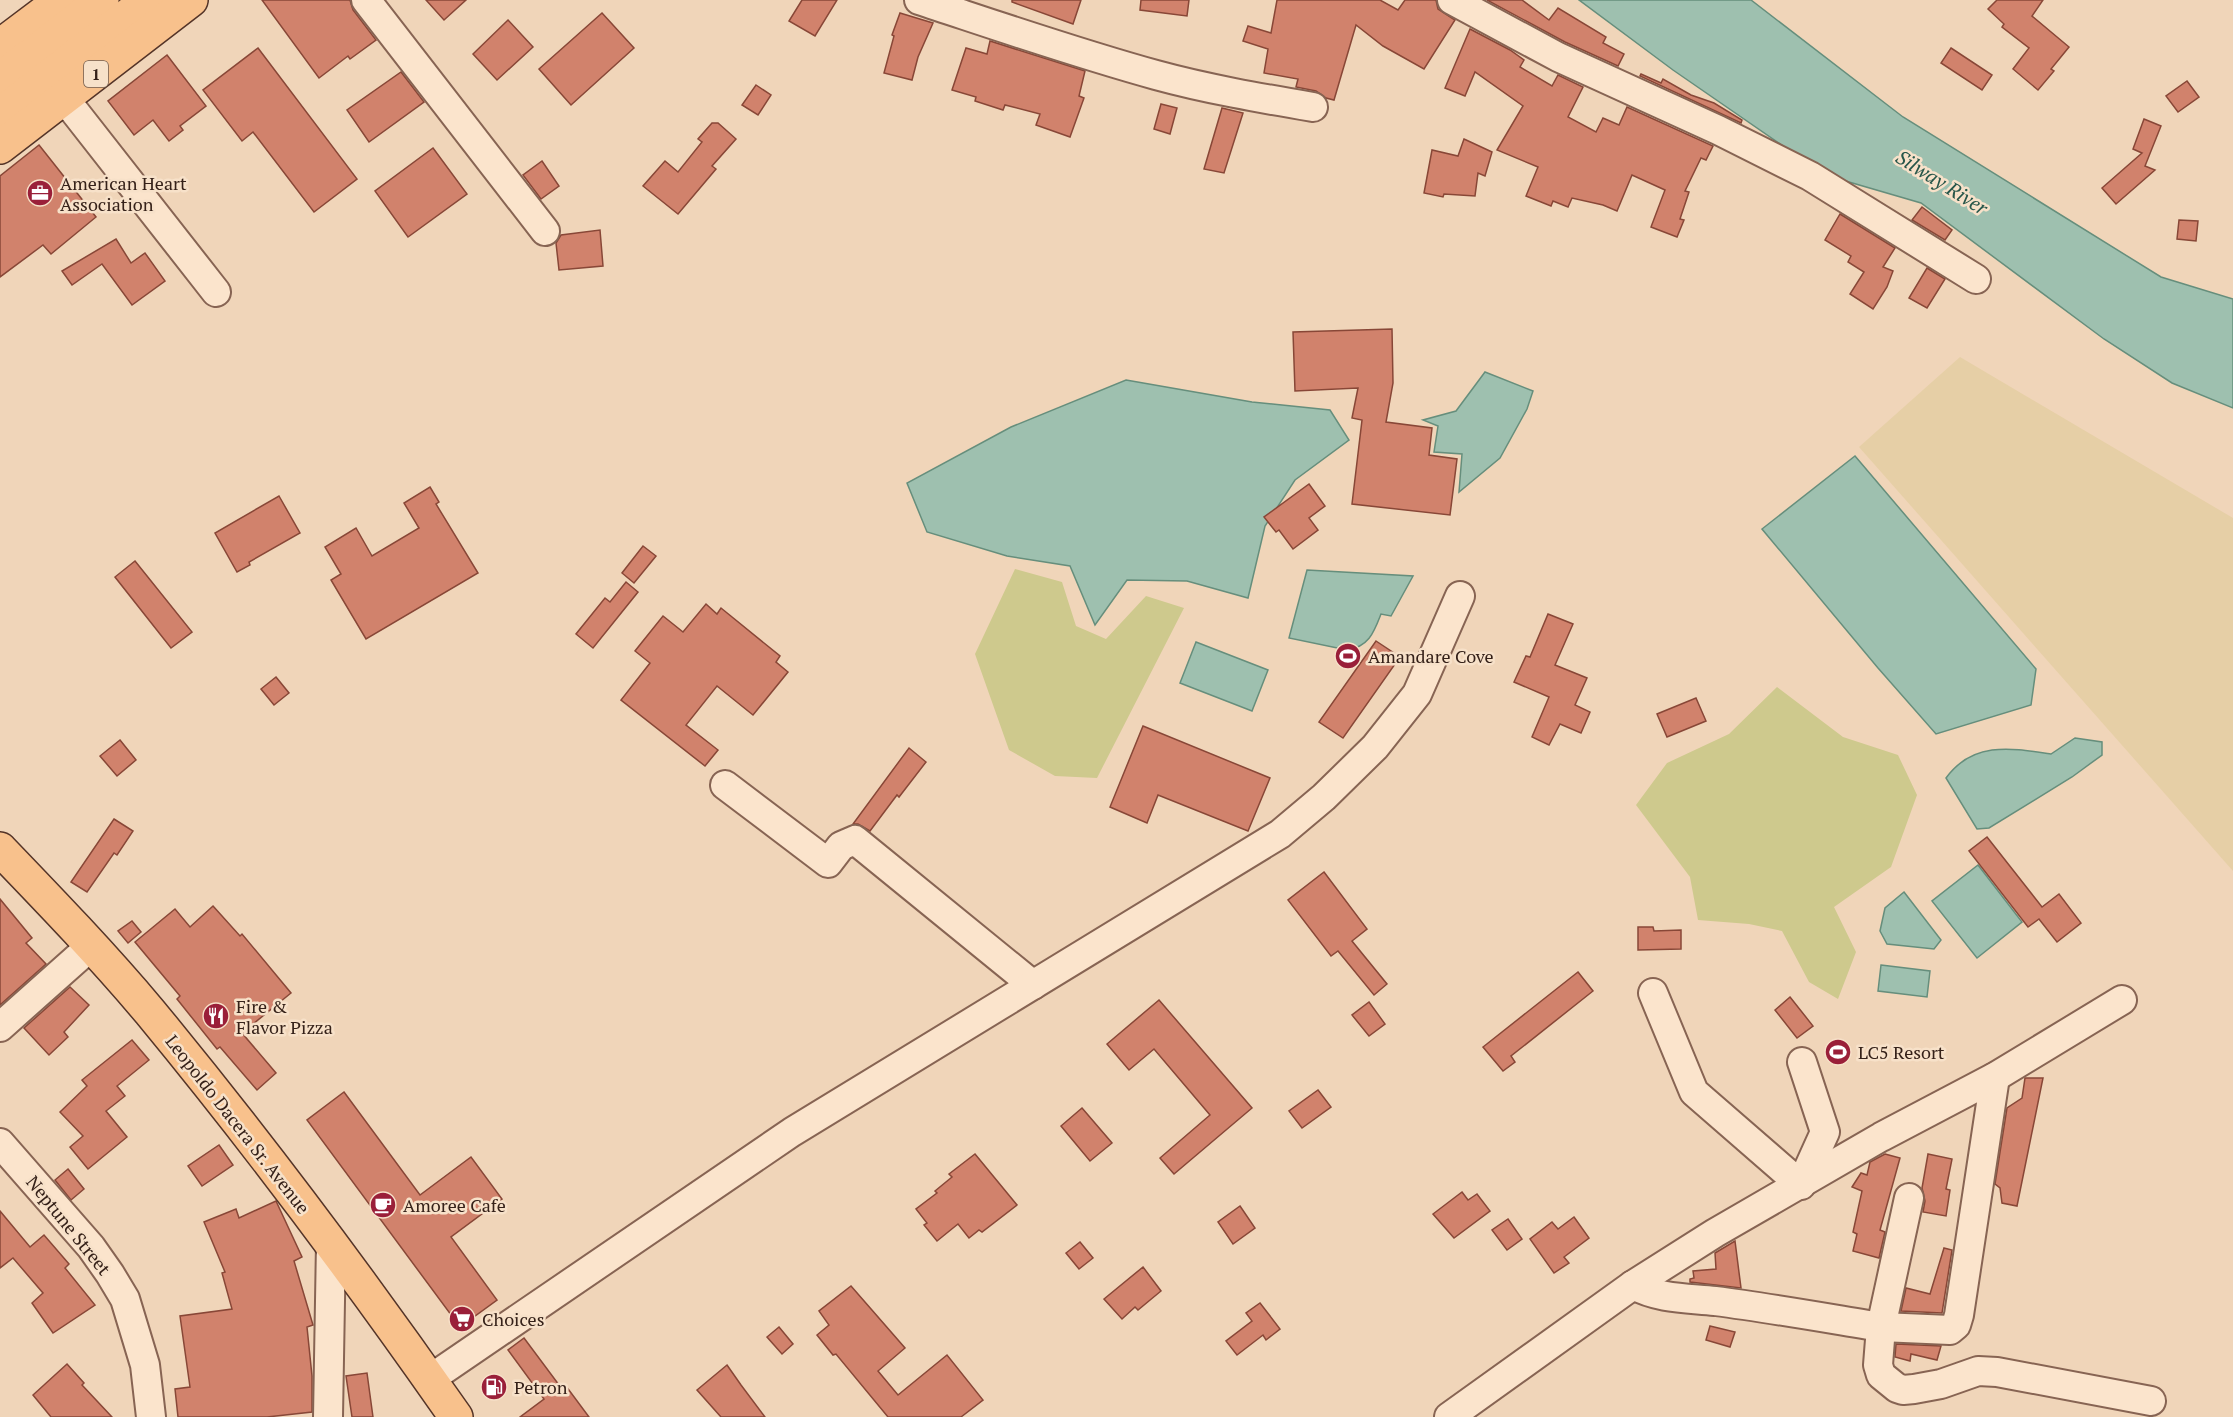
<svg xmlns="http://www.w3.org/2000/svg" width="2233" height="1417" font-family="'PT Serif',serif">
  <style>
    .farmland { fill: #e6cfa6 }
    .green { fill: #cec98d }
    .water { fill: #9ec0af; stroke: #668e7c; stroke-width: 1.5 }
    .building { fill: #d1826c; stroke: #884737; stroke-width: 1.5 }
    .lines { fill: none; stroke-linecap: round; stroke-linejoin: round }
    .minor-casing { stroke: #876453; stroke-width: 32 }
    .major-casing { stroke: #543428; stroke-width: 36 }
    .minor { stroke: #fbe4cc; stroke-width: 28 }
    .major { stroke: #f8c18c; stroke-width: 33 }
    .labels { text-anchor: middle; dominant-baseline: central; stroke-width: 5; stroke-linejoin: round; paint-order: stroke }
    .shield { fill: #f7e1c9; stroke: #6f5b4e; stroke-width: 1.5 }
    .shield-label { font-size: 16px; font-weight: bold; fill: #352119 }
    .poi-label { font-size: 18px; fill: #352119; stroke: #f7e1c9; text-anchor: start }
    .street-label { font-size: 18px; fill: #352119; stroke: #f7e1c9 }
    .water-label { font-size: 20px; font-style: italic; fill: #27564a; stroke: #f7e1c9 }
  </style>
  <rect width="100%" height="100%" fill="#f0d5b9"/>
  <polygon class="farmland" points="1960,357 2233,518 2233,871 1859,447"/>
  <g class="green">
    <polygon points="1015,569 1062,582 1076,626 1106,639 1146,596 1184,608 1097,778 1055,776 1009,750 975,654"/>
    <polygon points="1777,687 1843,737 1898,755 1917,795 1891,867 1834,907 1856,952 1838,999 1809,982 1782,931 1749,924 1698,920 1690,877 1636,805 1667,763 1729,734"/>
  </g>
  <g class="water">
    <polygon points="1579,0 1751,0 1903,117 2161,277 2233,299 2233,408 2172,383 2104,339 1921,203 1825,175 1673,70"/>
    <polygon points="1485,372 1533,391 1527,409 1500,458 1459,492 1462,454 1434,452 1438,426 1423,420 1456,411"/>
    <polygon points="1126,380 1252,402 1330,410 1349,440 1295,480 1265,526 1248,598 1187,581 1127,580 1095,625 1070,566 1007,556 927,532 907,483 1011,427"/>
    <polygon points="1855,456 2036,669 2031,705 1936,734 1878,668 1762,529"/>
    <path d="M1307,570L1413,576L1391,616L1381,614C1374,632 1369,647 1347,650L1289,638Z"/>
    <polygon points="1196,642 1268,670 1252,711 1180,683"/>
    <path d="M2075,738L2102,742V755L2072,777L1989,828L1977,829L1946,778C1973,741 2011,748 2051,754Z"/>
    <polygon points="1978,865 2022,922 1977,958 1932,901"/>
    <polygon points="1904,892 1941,940 1934,949 1887,944 1880,931 1885,908"/>
    <polygon points="1881,965 1930,971 1927,997 1878,991"/>
  </g>
  <g class="building">
    <polygon points="262,0 350,0 353,10 376,40 350,59 348,56 319,78"/>
    <polygon points="426,0 466,0 444,20"/>
    <polygon points="802,0 837,0 815,36 789,21"/>
    <polygon points="1012,0 1081,0 1073,24 1012,2"/>
    <polygon points="1141,0 1189,0 1187,16 1140,10"/>
    <polygon points="1277,0 1380,0 1398,10 1405,0 1436,0 1438,9 1455,20 1424,69 1383,46 1356,25 1334,100 1326,98 1316,91 1296,87 1298,79 1264,73 1268,49 1243,41 1248,26 1271,33"/>
    <polygon points="1487,0 1522,0 1549,20 1558,8 1606,37 1603,43 1624,54 1618,66 1565,42"/>
    <polygon points="1997,0 2043,0 2032,16 2069,47 2051,69 2054,71 2038,90 2013,69 2029,48 2002,27 2004,24 1988,9"/>
    <polygon points="602,13 634,48 571,105 539,69"/>
    <polygon points="900,13 933,23 918,57 912,80 884,73 894,36 892,35"/>
    <polygon points="508,20 533,47 497,80 473,54"/>
    <polygon points="1470,29 1510,50 1524,60 1520,67 1552,86 1558,75 1583,87 1568,117 1596,132 1603,118 1619,125 1627,107 1713,146 1706,160 1701,158 1685,191 1689,192 1680,219 1684,220 1677,237 1651,227 1665,190 1632,175 1617,211 1603,205 1572,198 1568,207 1553,201 1551,206 1526,196 1538,167 1497,150 1523,106 1475,72 1465,96 1445,88"/>
    <polygon points="990,41 1085,71 1079,96 1084,98 1070,137 1036,125 1040,114 1005,105 1003,110 975,101 976,97 952,90 966,48 987,54"/>
    <polygon points="258,48 357,179 314,212 253,132 242,141 203,90"/>
    <polygon points="1951,48 1992,75 1982,90 1941,63"/>
    <polygon points="167,55 206,106 180,126 183,130 169,141 153,120 134,135 108,101"/>
    <polygon points="401,72 424,102 369,142 347,110"/>
    <polygon points="1641,74 1661,83 1663,79 1691,95 1714,103 1742,120 1741,123 1640,76"/>
    <polygon points="2187,81 2199,97 2178,112 2166,96"/>
    <polygon points="756,85 771,95 758,115 742,105"/>
    <polygon points="1161,104 1177,108 1170,134 1154,129"/>
    <polygon points="1222,108 1243,113 1224,173 1204,169"/>
    <polygon points="2144,119 2161,126 2145,166 2155,170 2116,204 2102,188 2142,153 2133,149"/>
    <polygon points="712,123 718,123 736,139 712,166 716,169 678,214 643,186 665,161 678,172 702,142 698,139"/>
    <polygon points="1464,139 1492,152 1485,176 1478,173 1475,196 1444,194 1443,197 1424,193 1432,150 1458,156"/>
    <polygon points="39,145 96,217 51,254 43,245 0,277 0,176"/>
    <polygon points="433,148 467,194 408,237 375,191"/>
    <polygon points="542,161 559,186 541,199 523,175"/>
    <polygon points="1922,207 1952,230 1945,240 1912,220"/>
    <polygon points="1840,214 1895,248 1883,267 1893,271 1887,287 1873,309 1850,294 1864,272 1848,262 1851,256 1825,240"/>
    <polygon points="2179,220 2198,221 2196,241 2177,239"/>
    <polygon points="600,230 603,266 559,270 556,243 561,235"/>
    <polygon points="116,239 131,263 145,253 165,281 132,305 102,264 72,285 62,271"/>
    <polygon points="1927,268 1945,279 1927,308 1909,298"/>
    <polygon points="1392,329 1393,383 1386,422 1432,428 1429,455 1457,459 1450,515 1352,504 1362,420 1352,418 1358,388 1295,391 1293,332"/>
    <polygon points="1309,484 1325,506 1309,518 1318,530 1293,549 1279,530 1276,532 1264,517"/>
    <polygon points="430,487 439,502 436,504 478,573 366,639 331,580 341,574 325,547 356,528 372,556 419,528 404,503"/>
    <polygon points="279,496 300,533 249,562 250,565 237,572 215,533"/>
    <polygon points="643,546 656,556 634,583 622,573"/>
    <polygon points="135,561 192,632 171,648 115,577"/>
    <polygon points="626,582 638,592 593,648 576,634 605,598 610,602"/>
    <polygon points="706,604 717,614 721,608 780,656 776,662 788,672 753,715 717,686 686,725 718,750 705,766 621,700 650,663 635,651 663,616 683,632"/>
    <polygon points="1548,614 1573,624 1555,665 1587,678 1575,705 1590,712 1581,733 1560,724 1549,745 1532,737 1549,697 1514,682 1526,656 1530,657"/>
    <polygon points="1376,641 1400,657 1343,738 1319,722"/>
    <polygon points="276,677 289,693 274,705 261,689"/>
    <polygon points="1696,698 1706,721 1667,737 1657,714"/>
    <polygon points="1143,726 1270,778 1248,831 1158,795 1147,823 1110,807"/>
    <polygon points="120,740 136,760 117,776 100,756"/>
    <polygon points="909,748 926,762 899,797 897,795 870,831 858,824 853,824"/>
    <polygon points="114,819 133,831 117,855 114,853 87,892 71,882"/>
    <polygon points="1987,837 2042,907 2059,894 2081,923 2057,942 2039,919 2028,927 1969,851"/>
    <polygon points="1324,872 1367,929 1352,941 1387,984 1374,995 1338,951 1331,956 1288,900"/>
    <polygon points="0,899 32,938 26,943 46,964 0,1005"/>
    <polygon points="213,906 240,936 242,934 291,993 242,1033 276,1073 257,1090 220,1047 217,1049 177,999 180,996 135,942 175,909 190,927"/>
    <polygon points="132,921 141,932 128,943 118,931"/>
    <polygon points="1638,927 1653,927 1654,931 1681,930 1681,949 1638,950"/>
    <polygon points="1578,972 1593,991 1511,1056 1515,1062 1503,1071 1483,1047"/>
    <polygon points="70,987 89,1005 64,1032 68,1037 49,1055 24,1028"/>
    <polygon points="1790,997 1813,1026 1797,1038 1775,1010"/>
    <polygon points="1159,1000 1252,1108 1174,1174 1160,1158 1210,1115 1154,1049 1129,1070 1107,1044"/>
    <polygon points="1369,1002 1385,1024 1369,1036 1352,1015"/>
    <polygon points="132,1040 149,1060 117,1086 125,1096 106,1111 127,1137 88,1169 70,1147 83,1136 60,1112 87,1086 82,1080"/>
    <polygon points="2025,1078 2043,1078 2017,1206 2002,1203 2000,1188 1995,1184 2007,1108 2022,1098"/>
    <polygon points="1318,1090 1331,1107 1302,1128 1289,1111"/>
    <polygon points="344,1092 420,1195 471,1157 502,1199 451,1237 497,1300 460,1327 307,1120"/>
    <polygon points="1082,1108 1112,1143 1090,1161 1061,1126"/>
    <polygon points="219,1145 233,1165 202,1186 188,1166"/>
    <polygon points="975,1154 1017,1205 982,1232 979,1230 969,1238 958,1224 937,1241 924,1225 927,1223 916,1209 937,1193 935,1191 952,1177 949,1174"/>
    <polygon points="1885,1154 1900,1158 1880,1230 1885,1232 1879,1258 1853,1251 1857,1234 1853,1232 1862,1191 1852,1187 1861,1173 1867,1175 1870,1162"/>
    <polygon points="1928,1154 1952,1159 1946,1189 1950,1190 1946,1216 1923,1212 1925,1201 1922,1188"/>
    <polygon points="68,1169 84,1189 71,1200 55,1180"/>
    <polygon points="1462,1192 1468,1200 1477,1194 1490,1211 1454,1238 1433,1214"/>
    <polygon points="276,1201 302,1257 294,1261 313,1325 307,1327 312,1376 312,1412 267,1417 178,1417 175,1389 190,1387 180,1316 232,1309 222,1273 225,1272 204,1222 236,1209 239,1218"/>
    <polygon points="1240,1206 1255,1228 1233,1244 1218,1222"/>
    <polygon points="0,1211 30,1247 44,1235 69,1264 65,1268 95,1305 53,1333 32,1303 43,1293 13,1258 0,1268"/>
    <polygon points="1574,1217 1589,1238 1564,1257 1569,1263 1554,1273 1530,1239 1552,1222 1558,1229"/>
    <polygon points="1508,1219 1522,1239 1507,1250 1492,1230"/>
    <polygon points="1735,1241 1741,1288 1690,1282 1690,1279 1694,1278 1693,1271 1716,1269 1715,1253"/>
    <polygon points="1080,1242 1093,1258 1079,1269 1066,1253"/>
    <polygon points="1944,1248 1952,1250 1942,1313 1901,1311 1906,1288 1930,1294"/>
    <polygon points="1143,1267 1161,1291 1138,1310 1135,1307 1122,1319 1104,1299"/>
    <polygon points="851,1286 905,1348 878,1371 898,1395 947,1355 983,1400 961,1417 888,1417 836,1354 833,1355 817,1335 829,1325 819,1311"/>
    <polygon points="1260,1303 1280,1329 1266,1340 1263,1335 1237,1355 1226,1341 1252,1321 1246,1313"/>
    <polygon points="1710,1326 1735,1332 1730,1347 1706,1340"/>
    <polygon points="779,1327 793,1344 782,1354 767,1337"/>
    <polygon points="524,1338 562,1389 566,1386 589,1417 520,1417 544,1399 508,1350"/>
    <polygon points="1896,1344 1941,1346 1937,1360 1911,1354 1910,1361 1895,1357"/>
    <polygon points="67,1364 84,1383 82,1385 112,1417 51,1417 33,1395"/>
    <polygon points="727,1365 741,1385 765,1417 721,1417 697,1390"/>
    <polygon points="367,1373 373,1417 352,1417 346,1376"/>
  </g>
  <g class="lines">
    <defs>
      <g id="minor">
        <polyline points="366,0 545,231"/>
        <path d="M919,0C998,26 1076,53 1156,75C1207,89 1260,98 1313,107"/>
        <polyline points="1452,0 1558,57 1718,130 1810,176 1976,279"/>
        <polyline points="64,98 216,292"/>
        <polyline points="725,785 828,863 841,846 855,840 1033,985"/>
        <polyline points="1653,993 1694,1092 1801,1185 1825,1132 1802,1062"/>
        <polyline points="0,1027 91,946"/>
        <polyline points="0,1143 91,1247 110,1274 125,1299 145,1365 151,1417"/>
        <polyline points="1909,1198 1881,1327 1950,1330 1956,1325 1959,1315 1995,1077"/>
        <path d="M1633,1285C1659,1299 1686,1298 1715,1301C1770,1308 1825,1318 1881,1327L1878,1365L1881,1375L1897,1388L1903,1390L1914,1389L1941,1384L1978,1371L1997,1372L2151,1401"/>
        <polyline points="430,1379 792,1132 1280,834 1324,797 1375,747 1417,694 1460,596"/>
        <polyline points="328,1417 331,1243"/>
        <polyline points="1449,1417 1633,1285 1715,1233 1881,1137 1995,1077 2122,1000"/>
      </g>
      <g id="major">
        <polyline points="0,46 61,0"/>
        <polyline points="0,79 102,0"/>
        <polyline points="0,114 148,0"/>
        <polyline points="0,147 191,0"/>
        <path d="M0,849C51,902 103,956 150,1012C258,1143 359,1278 456,1417"/>
      </g>
    </defs>
    <use href="#minor" class="minor-casing"/>
    <use href="#major" class="major-casing"/>
    <use href="#minor" class="minor"/>
    <use href="#major" class="major"/>
  </g>
  <defs>
    <symbol id="office-disc" viewBox="-11 -11 22 22"><circle r="9.5" fill="#9a1f39" stroke="#f7e1c9"/><path d="M-6-3h4V-5.5h4V-3h4V5H-6ZM-1-4.5V-3h2v-1.5ZM-6 0V1H6V0Z" fill="#fff"/></symbol>
    <symbol id="stadium-disc" viewBox="-11 -11 22 22"><circle r="9.5" fill="#9a1f39" stroke="#f7e1c9"/><path d="M0-5a6.5 5 0 1 0 0 10a6.5 5 0 1 0 0-10ZM-3.5-1.8h7v3.6h-7Z" fill="#fff"/></symbol>
    <symbol id="restaurant-disc" viewBox="-11 -11 22 22"><circle r="9.5" fill="#9a1f39" stroke="#f7e1c9"/><path d="M-5-6h1v4h1v-4h1v4h1v-4h1v5L-1.5 .5V6h-2V.5L-5-1ZM5-6V6H3V1.5H1.5Q1.5-4 5-6Z" fill="#fff"/></symbol>
    <symbol id="cafe-disc" viewBox="-11 -11 22 22"><circle r="9.5" fill="#9a1f39" stroke="#f7e1c9"/><path d="M-5.5-4.5H6V0H3Q3 3.5 0 3.5H-2.5Q-5.5 3.5-5.5 0ZM3-3.2v2h1.7v-2ZM-6 4.5H4V6H-6Z" fill="#fff"/></symbol>
    <symbol id="supermarket-disc" viewBox="-11 -11 22 22"><circle r="9.5" fill="#9a1f39" stroke="#f7e1c9"/><path d="M-6-5.5h2.5l.6 2H6L4.5 2H-2.5L-4.4-4H-6ZM-1.5 3.2a1.3 1.3 0 1 0 .1 0ZM3 3.2a1.3 1.3 0 1 0 .1 0Z" fill="#fff"/></symbol>
    <symbol id="fuel-disc" viewBox="-11 -11 22 22"><circle r="9.5" fill="#9a1f39" stroke="#f7e1c9"/><path d="M-5.5-6h7V0h2V4h1.3V-2.5L3-4.5l.8-.8L6-3V5H2.5V1h-1V6h-7ZM-4.2-4.7v3.2H.2V-4.7Z" fill="#fff"/></symbol>
  </defs>
  <g fill-rule="evenodd">
    <use href="#office-disc" x="25" y="178" width="30" height="30"/>
    <use href="#stadium-disc" x="1333" y="641" width="30" height="30"/>
    <use href="#restaurant-disc" x="201" y="1001" width="30" height="30"/>
    <use href="#stadium-disc" x="1823" y="1037" width="30" height="30"/>
    <use href="#cafe-disc" x="368" y="1190" width="30" height="30"/>
    <use href="#supermarket-disc" x="447" y="1304" width="30" height="30"/>
    <use href="#fuel-disc" x="479" y="1372" width="30" height="30"/>
  </g>
  <g class="labels">
    <rect class="shield" x="84" y="61" width="24" height="26" rx="4.5"/>
    <g class="shield-label">
      <text x="96" y="74">1</text>
    </g>
    <g class="poi-label">
      <text x="60" y="183">American Heart<tspan x="60" dy="21">Association</tspan></text>
      <text x="1368" y="656">Amandare Cove</text>
      <text x="236" y="1006">Fire &amp;<tspan x="236" dy="21">Flavor Pizza</tspan></text>
      <text x="1858" y="1052">LC5 Resort</text>
      <text x="403" y="1205">Amoree Cafe</text>
      <text x="482" y="1319">Choices</text>
      <text x="514" y="1387">Petron</text>
    </g>
    <g class="street-label">
      <text transform="translate(238 1124) rotate(52)">Leopoldo Dacera Sr. Avenue</text>
      <text transform="translate(69 1225) rotate(51)">Neptune Street</text>
    </g>
    <g class="water-label">
      <text transform="translate(1942 182) rotate(32)">Silway River</text>
    </g>
  </g>
</svg>
